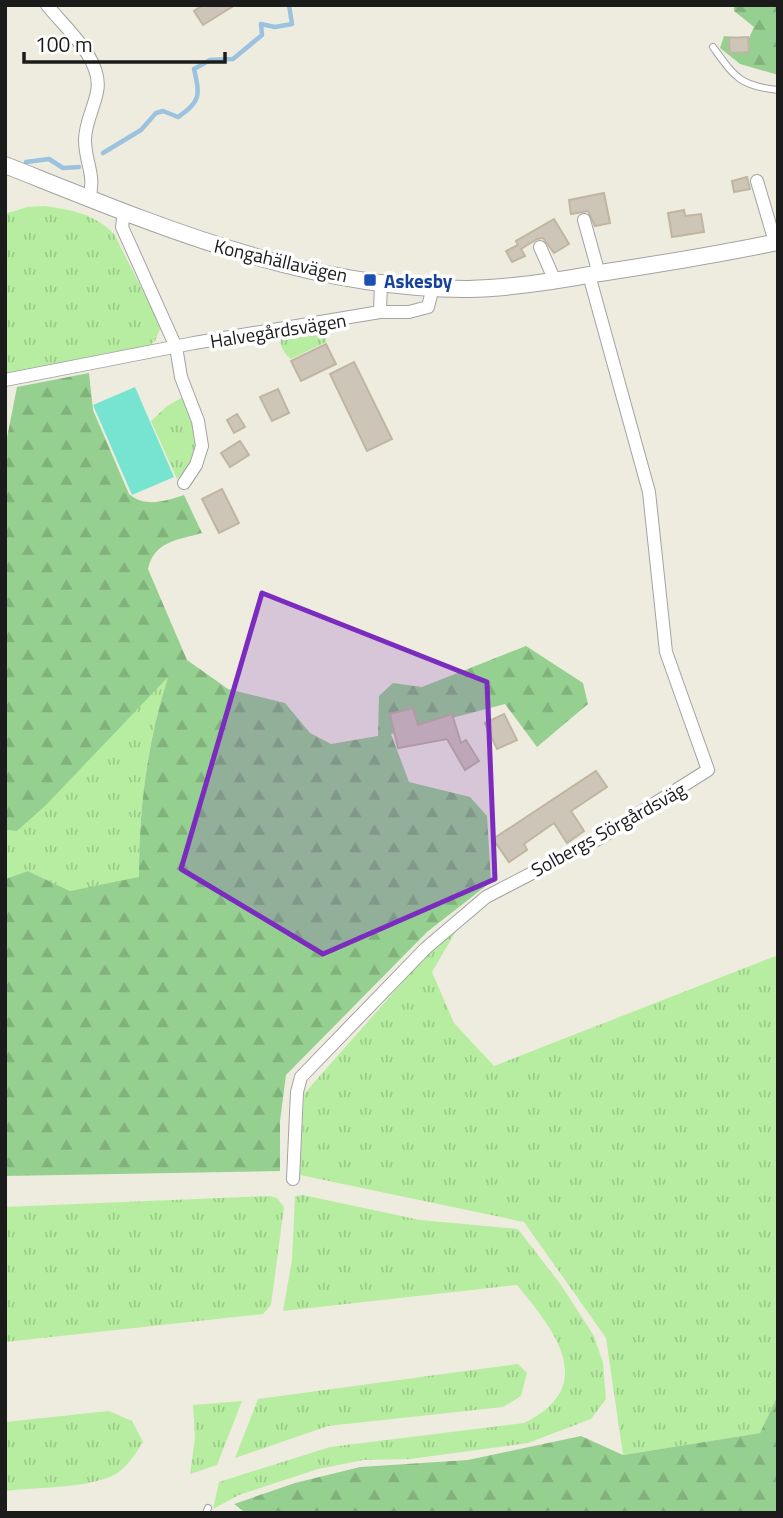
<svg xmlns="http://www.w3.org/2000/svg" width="783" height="1518" font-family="'Titillium Web',sans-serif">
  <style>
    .grass { fill: url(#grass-tufts) }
    .forest { fill: url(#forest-firs) }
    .pitch { fill: #76e4d0 }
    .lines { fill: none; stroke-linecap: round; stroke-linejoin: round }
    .stream { stroke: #9bc2df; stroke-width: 4.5 }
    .building { fill: #cdc6b8; stroke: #c0b5a1; stroke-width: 2 }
    .service-casing { stroke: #a2a2a2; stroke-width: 8 }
    .minor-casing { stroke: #a2a2a2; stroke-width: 14 }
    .tertiary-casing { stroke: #a2a2a2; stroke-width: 18 }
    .service { stroke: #fff; stroke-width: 6 }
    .minor { stroke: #fff; stroke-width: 12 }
    .tertiary { stroke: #fff; stroke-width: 16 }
    .marked { fill: #7b2cbf; fill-opacity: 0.2; stroke: #7b2cbf; stroke-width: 5; stroke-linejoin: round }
    .transit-dot { fill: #1a4fb4; stroke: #fff; stroke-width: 2.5 }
    .labels { text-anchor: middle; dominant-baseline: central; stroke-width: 7; stroke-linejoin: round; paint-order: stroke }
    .street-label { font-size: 19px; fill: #1b1b1b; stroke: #fff }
    .transit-label { font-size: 19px; font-weight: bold; fill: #164399; stroke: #fff; text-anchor: start }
  </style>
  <defs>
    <pattern id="grass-tufts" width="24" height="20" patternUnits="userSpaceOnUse" patternTransform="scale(1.75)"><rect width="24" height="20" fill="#b6eda0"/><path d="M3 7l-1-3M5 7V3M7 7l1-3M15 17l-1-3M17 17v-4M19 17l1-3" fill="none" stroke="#9ccb89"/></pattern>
    <pattern id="forest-firs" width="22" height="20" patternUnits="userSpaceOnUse" patternTransform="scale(1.75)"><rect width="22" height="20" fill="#96d090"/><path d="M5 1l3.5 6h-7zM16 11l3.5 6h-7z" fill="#81b27c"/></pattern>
  </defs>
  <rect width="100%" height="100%" fill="#eeecdf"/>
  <g class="grass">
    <path d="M45,206C72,210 95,214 114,234L158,321L160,329L155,341L146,348L107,353L5,376V214L27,207Z"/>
    <path d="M319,326L326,333V342L291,359C283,354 278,342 282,334Z"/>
    <path d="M183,397C195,429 207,452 177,479L151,421L167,406Z"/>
    <path d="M169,675C147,743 139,806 139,878L70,891L28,871L5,879V830L17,831Z"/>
    <polygon points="456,931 432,972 454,1023 494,1066 778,955 778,1395 760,1433 623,1455 606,1338 524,1222 300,1175 304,1094 423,959"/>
    <path d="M303,1195L420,1220L518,1229L561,1285L594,1336L603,1363L606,1399L591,1419L528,1443L410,1459L363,1460L318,1469L239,1495L213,1509L219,1482L330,1447L524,1423C600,1386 554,1330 517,1285L283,1311L292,1260L295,1196Z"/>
    <polygon points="270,1196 277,1198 284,1207 271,1305 263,1314 5,1342 5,1207"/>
    <polygon points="518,1364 527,1373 521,1396 503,1407 328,1426 235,1458 258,1399"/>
    <polygon points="242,1401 217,1465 190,1474 195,1438 193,1405"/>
    <path d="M109,1411L132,1421L143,1442C136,1453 129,1464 119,1472C94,1489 35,1487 5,1491V1422Z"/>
  </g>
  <g class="forest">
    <polygon points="734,5 778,5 778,75 740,64 720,48 724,36 749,38 754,27 734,11"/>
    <path d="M89,373L93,410L129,494C145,508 166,501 184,495L202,533C178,540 154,541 148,569L187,660L228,689L285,703L310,733L331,744L378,736L379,696L393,683L422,687L526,646L583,683L588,704L537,747L505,704L391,734L409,782L470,797L487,816L491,882L427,932L286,1075L280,1121V1171L5,1176V879L28,871L70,891L139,877C139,807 147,744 168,677L46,805L17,831L5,830V448L17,387Z"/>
    <polygon points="778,1395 778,1513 246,1513 234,1504 295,1483 360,1467 468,1460 581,1436 623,1455 760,1433"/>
  </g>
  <polygon class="pitch" points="135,387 174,477 132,495 93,405"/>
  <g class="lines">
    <g class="stream">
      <path d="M103,153L141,130L156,113L163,111L178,117C201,102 200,95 194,69L210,60L233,59L262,35L261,24L275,27L292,24L289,5"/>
      <polyline points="26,162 49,159 63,168 79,167"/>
    </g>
  </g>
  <g class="building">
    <polygon points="203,5 235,5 203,25 194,11"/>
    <polygon points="748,37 749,52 730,53 729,38"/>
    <polygon points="747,177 750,189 734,192 732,181"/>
    <polygon points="604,193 610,223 595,226 588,211 571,214 569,200"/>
    <polygon points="684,210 685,216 701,214 704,232 672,237 668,213"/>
    <polygon points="554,219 569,244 554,253 543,238 537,239 521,249 525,256 512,262 506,251 518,245 516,241"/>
    <polygon points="326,344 336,364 301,381 291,361"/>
    <polygon points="354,362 392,439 367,451 330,374"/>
    <polygon points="278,389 289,413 272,421 260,397"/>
    <polygon points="237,414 245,427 234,433 227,420"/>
    <polygon points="240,441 249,455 230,467 221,453"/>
    <polygon points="222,489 239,523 219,533 202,499"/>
    <polygon points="413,708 418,725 452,714 461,743 466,740 479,761 465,770 447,739 398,748 390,714"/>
    <polygon points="504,714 517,740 497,749 485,723"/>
    <polygon points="596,771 607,787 571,811 584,831 567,843 554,823 524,844 527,850 509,862 493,839"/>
  </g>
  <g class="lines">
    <defs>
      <g id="service">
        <path d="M713,47C734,76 739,86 778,90"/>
        <polyline points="206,1513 208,1508"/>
      </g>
      <g id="minor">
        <path d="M47,5C65,28 104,60 97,92C94,108 85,123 85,140C85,163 96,174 89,199"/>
        <polyline points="757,181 775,242"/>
        <polyline points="124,212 122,227 176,347 181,377 198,421 202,446 196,465 184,483"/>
        <polyline points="584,220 599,274"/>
        <polyline points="540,247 555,281"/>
        <polyline points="381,281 380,312 409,312 428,307 433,287"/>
        <polyline points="5,380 194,343 380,312"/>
        <polyline points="293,1179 297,1092 301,1077 426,948 486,897 600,838 708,770 666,652 649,492 589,275"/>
      </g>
      <path id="tertiary" d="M5,165C154,224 305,290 469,289C513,288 557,281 600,273C660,264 719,254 778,242"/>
    </defs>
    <use href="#service" class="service-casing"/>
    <use href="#minor" class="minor-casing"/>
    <use href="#tertiary" class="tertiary-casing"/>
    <use href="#service" class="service"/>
    <use href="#minor" class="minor"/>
    <use href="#tertiary" class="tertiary"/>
  </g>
  <path class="marked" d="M262,593L487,682L495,879L323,954L181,869Z"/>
  <rect class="transit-dot" x="363" y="273" width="14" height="14" rx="3.5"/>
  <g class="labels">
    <g class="street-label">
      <text transform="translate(281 260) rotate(13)">Kongahällavägen</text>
      <text transform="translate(278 330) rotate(-9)">Halvegårdsvägen</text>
      <text transform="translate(608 829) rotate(-29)">Solbergs Sörgårdsväg</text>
    </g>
    <g class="transit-label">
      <text x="384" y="280">Askesby</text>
    </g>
  </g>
  <rect width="783" height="1518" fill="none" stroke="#1b1b1b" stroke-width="14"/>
  <path d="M24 52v10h201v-10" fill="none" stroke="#1b1b1b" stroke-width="3.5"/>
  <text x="35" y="52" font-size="21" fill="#1b1b1b" stroke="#ffffff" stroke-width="5" paint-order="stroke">100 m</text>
</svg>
